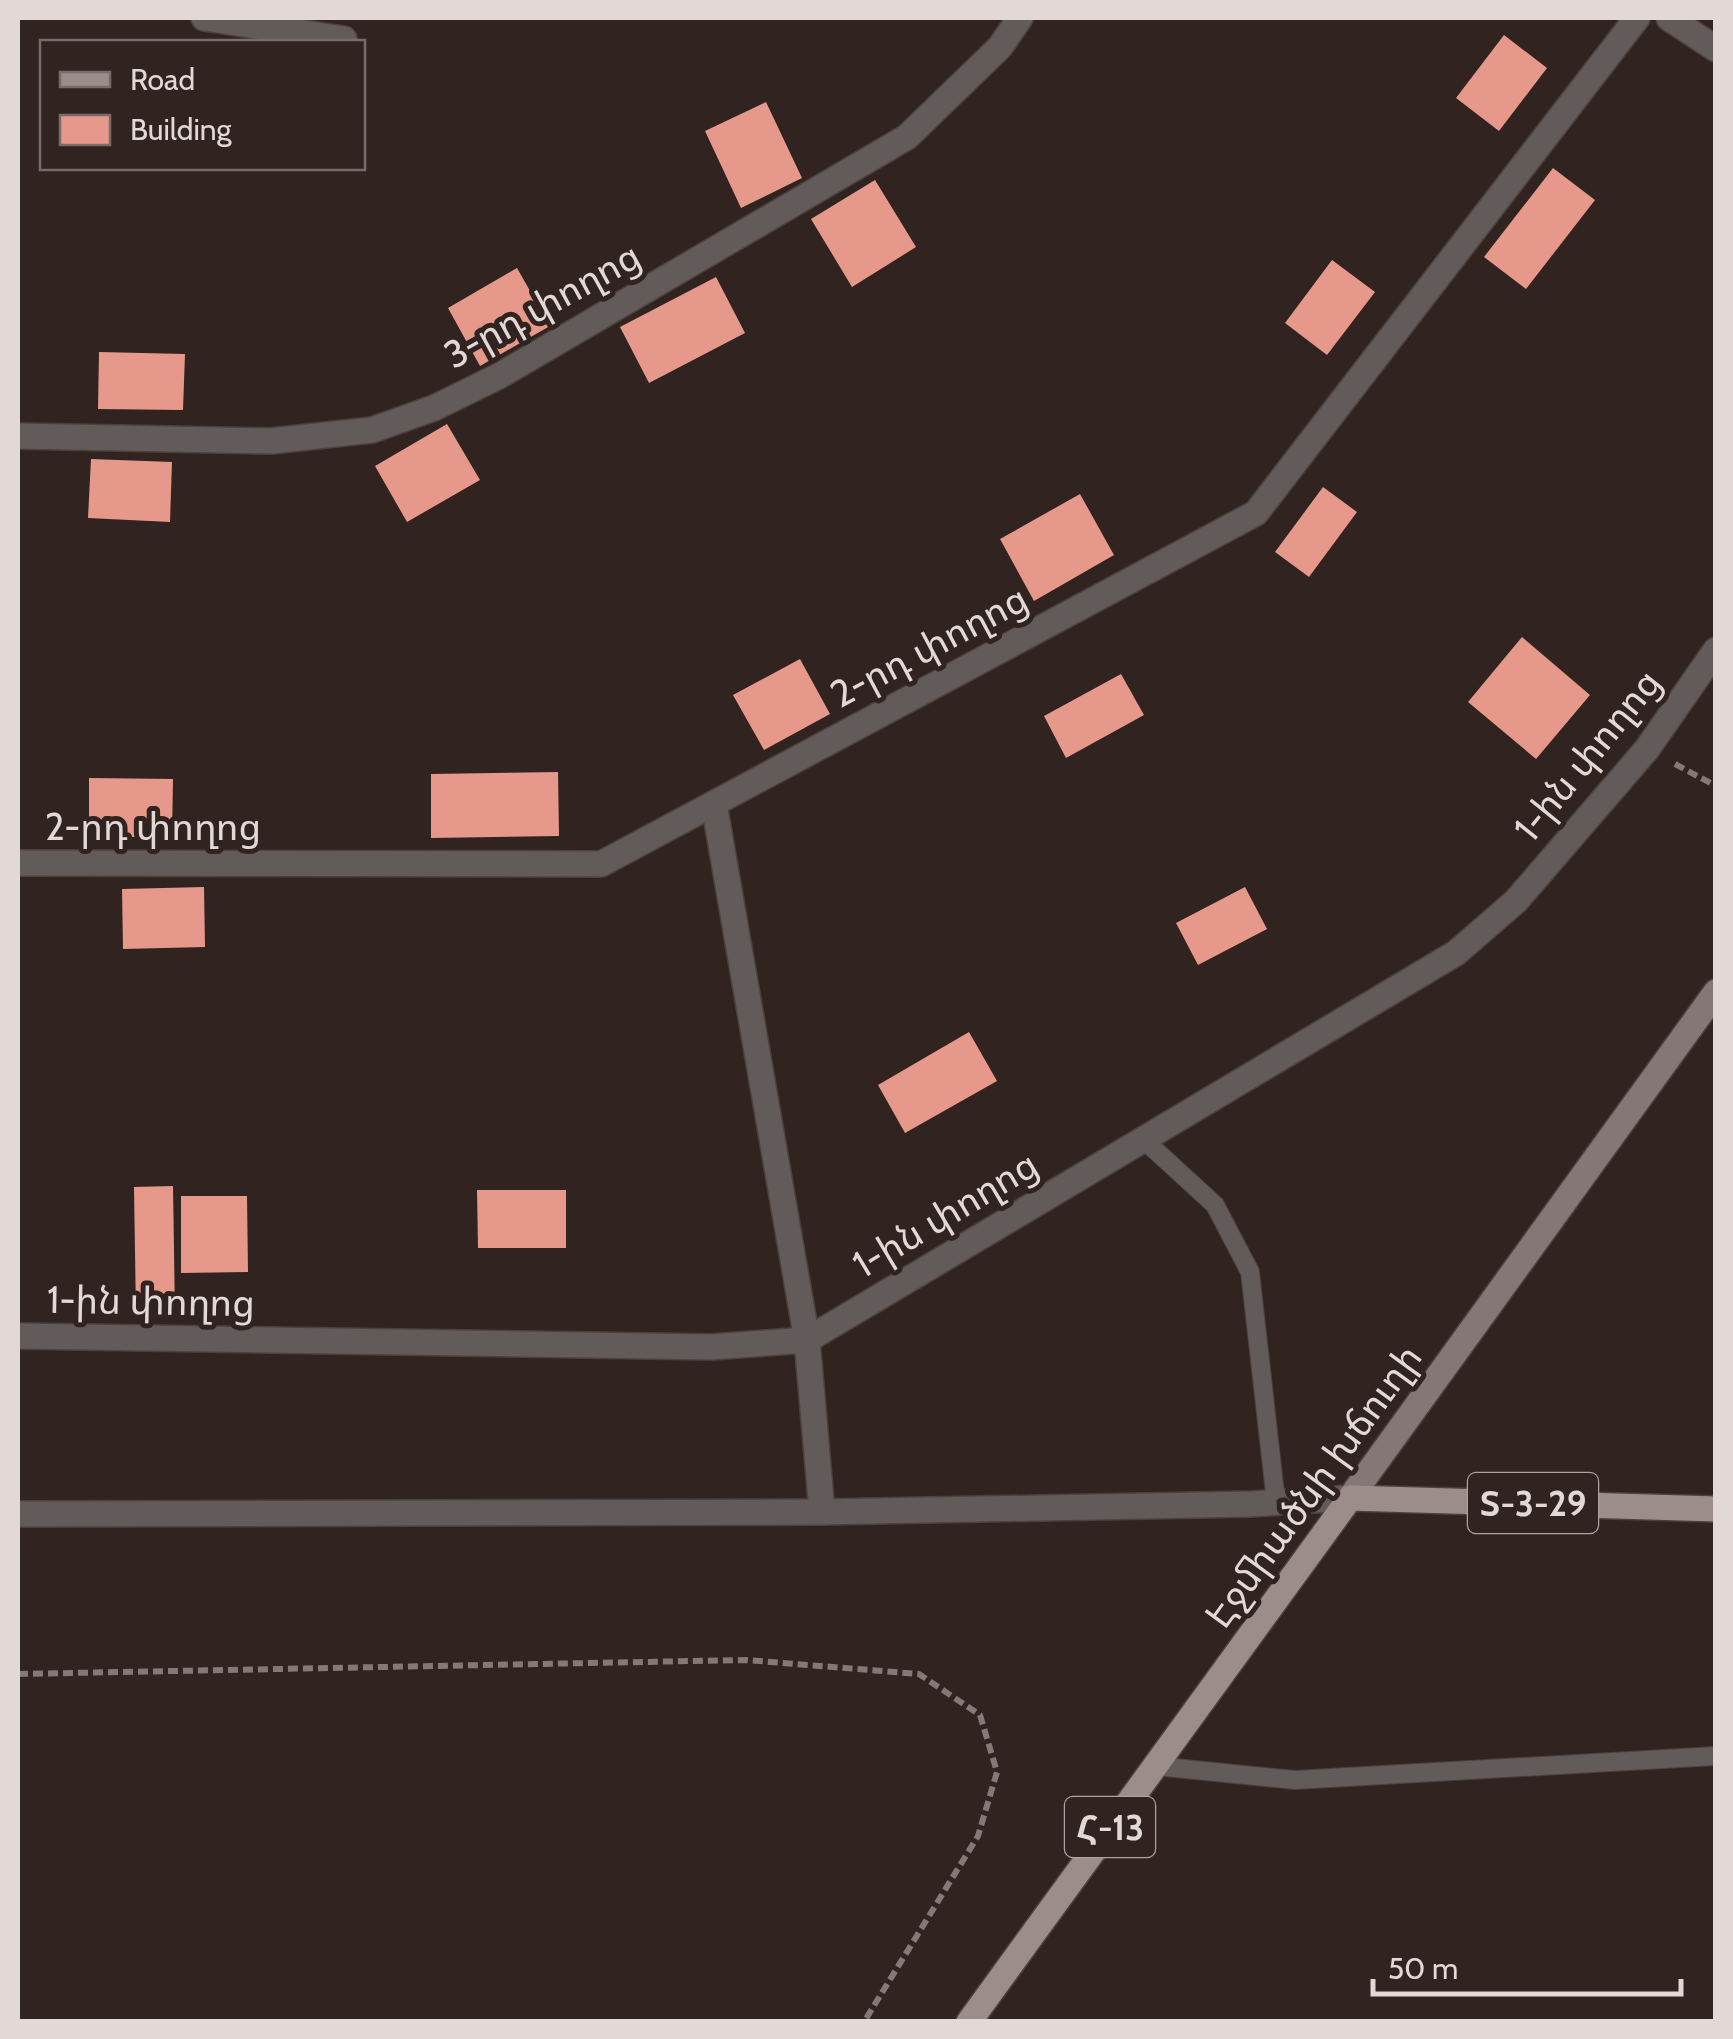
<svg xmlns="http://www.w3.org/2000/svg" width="1733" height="2039" font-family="Cabin,'Noto Sans Armenian',sans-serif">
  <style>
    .building { fill: #e6998a }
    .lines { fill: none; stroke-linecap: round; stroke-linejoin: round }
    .lane-casing { stroke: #4d403d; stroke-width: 20 }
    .street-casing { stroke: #4d403d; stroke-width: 28 }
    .secondary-casing { stroke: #4d403d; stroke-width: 28 }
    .primary-casing { stroke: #4d403d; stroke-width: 28 }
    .path { stroke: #857977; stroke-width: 6; stroke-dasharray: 10 5; stroke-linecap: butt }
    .lane { stroke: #625b59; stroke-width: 18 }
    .street { stroke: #625b59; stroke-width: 25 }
    .secondary { stroke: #847775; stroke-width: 25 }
    .primary { stroke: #9d8d8a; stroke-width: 25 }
    .labels { text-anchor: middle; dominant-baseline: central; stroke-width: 10; stroke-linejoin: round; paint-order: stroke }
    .shield { fill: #312320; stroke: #ada29f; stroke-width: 2.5 }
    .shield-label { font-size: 35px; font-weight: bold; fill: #e2d8d6 }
    .street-label { font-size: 38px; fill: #e2d8d6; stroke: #312320 }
  </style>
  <rect width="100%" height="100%" fill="#312320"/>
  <g class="building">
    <polygon points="1504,35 1547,68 1499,131 1456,98"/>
    <polygon points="766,102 802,178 741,208 705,131"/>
    <polygon points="1553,168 1595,200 1526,289 1484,257"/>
    <polygon points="875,180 916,247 852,287 811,219"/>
    <polygon points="1332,260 1375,292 1327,355 1285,323"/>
    <polygon points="517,268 550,326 480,366 448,308"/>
    <polygon points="716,277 745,333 649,383 620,327"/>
    <polygon points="99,352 185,354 183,410 98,409"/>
    <polygon points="447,424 480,480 407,522 375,466"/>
    <polygon points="91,459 172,462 170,522 88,518"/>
    <polygon points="1323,487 1357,512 1309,577 1275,552"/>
    <polygon points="1080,494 1114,555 1034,601 1000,539"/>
    <polygon points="1522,637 1590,695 1536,759 1468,702"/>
    <polygon points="800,659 830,714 764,750 733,695"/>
    <polygon points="1121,674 1144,715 1066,758 1044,716"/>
    <polygon points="558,772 559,836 431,838 431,774"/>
    <polygon points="89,778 173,779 172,837 89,837"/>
    <polygon points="204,887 205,947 123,949 122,889"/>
    <polygon points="1245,887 1267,929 1198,965 1176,923"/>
    <polygon points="969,1032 997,1081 905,1133 878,1085"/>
    <polygon points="173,1186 175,1315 136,1316 134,1187"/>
    <polygon points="477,1190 566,1190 566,1248 478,1248"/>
    <polygon points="181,1196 247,1196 248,1272 181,1273"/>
  </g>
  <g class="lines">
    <defs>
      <g id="lane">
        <polyline points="1143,1139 1215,1205 1250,1272 1276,1502"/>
        <polyline points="1155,1766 1295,1780 1716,1756"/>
      </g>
      <g id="street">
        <polyline points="204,18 344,39"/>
        <polyline points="1669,18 1716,49"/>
        <polyline points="18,436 271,441 372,430 434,408 499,376 907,137 1000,47 1020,18"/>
        <polyline points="714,804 807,1340 822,1512"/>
        <polyline points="18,863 601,864 1256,513 1637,18"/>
        <polyline points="18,1336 711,1347 807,1340 1456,953 1516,901 1647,749 1716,650"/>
        <polyline points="18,1514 822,1512 1251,1504 1350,1498"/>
      </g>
      <polyline id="secondary" points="1350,1498 1716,992"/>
      <polyline id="primary" points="969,2022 1350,1498 1716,1509"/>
    </defs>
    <use href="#lane" class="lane-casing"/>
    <use href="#street" class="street-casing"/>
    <use href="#secondary" class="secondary-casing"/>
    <use href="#primary" class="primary-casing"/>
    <g class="path">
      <polyline points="1675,764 1716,786"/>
      <polyline points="18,1674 746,1660 919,1674 980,1715 997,1772 978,1836 864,2022"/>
    </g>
    <use href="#lane" class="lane"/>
    <use href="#street" class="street"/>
    <use href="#secondary" class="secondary"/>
    <use href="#primary" class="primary"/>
  </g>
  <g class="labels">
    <g class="shield">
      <rect x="1468" y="1473" width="130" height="60" rx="8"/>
      <rect x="1065" y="1797" width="90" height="60" rx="8"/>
    </g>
    <g class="shield-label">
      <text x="1533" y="1503">Տ-3-29</text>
      <text x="1110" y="1827">Հ-13</text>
    </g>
    <g class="street-label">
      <text transform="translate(542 305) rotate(-29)">3-րդ փողոց</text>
      <text transform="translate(929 646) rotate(-28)">2-րդ փողոց</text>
      <text transform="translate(1587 755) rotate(-51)">1-ին փողոց</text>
      <text x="153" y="826">2-րդ փողոց</text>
      <text transform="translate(945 1214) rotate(-31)">1-ին փողոց</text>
      <text transform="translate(151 1301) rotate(1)">1-ին փողոց</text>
      <text transform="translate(1313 1486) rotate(-54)">Էջմիածնի խճուղի</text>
    </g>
  </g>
  <rect width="1733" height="2039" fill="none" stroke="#e2d8d6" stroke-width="40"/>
  <rect x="40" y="40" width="325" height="130" fill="#312320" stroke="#786b69" stroke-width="2.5"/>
  <rect x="60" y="72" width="50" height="15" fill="#9d8d8a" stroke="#786b69" stroke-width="2.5"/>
  <text x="130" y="90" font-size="30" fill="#e2d8d6">Road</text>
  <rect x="60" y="115" width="50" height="30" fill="#e6998a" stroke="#786b69" stroke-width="2.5"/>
  <text x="130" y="140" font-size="30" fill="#e2d8d6">Building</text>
  <path d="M1373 1979v15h308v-15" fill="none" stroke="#e2d8d6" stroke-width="5"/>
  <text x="1388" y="1979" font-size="30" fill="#e2d8d6" stroke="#312320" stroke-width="8" paint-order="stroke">50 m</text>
</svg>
